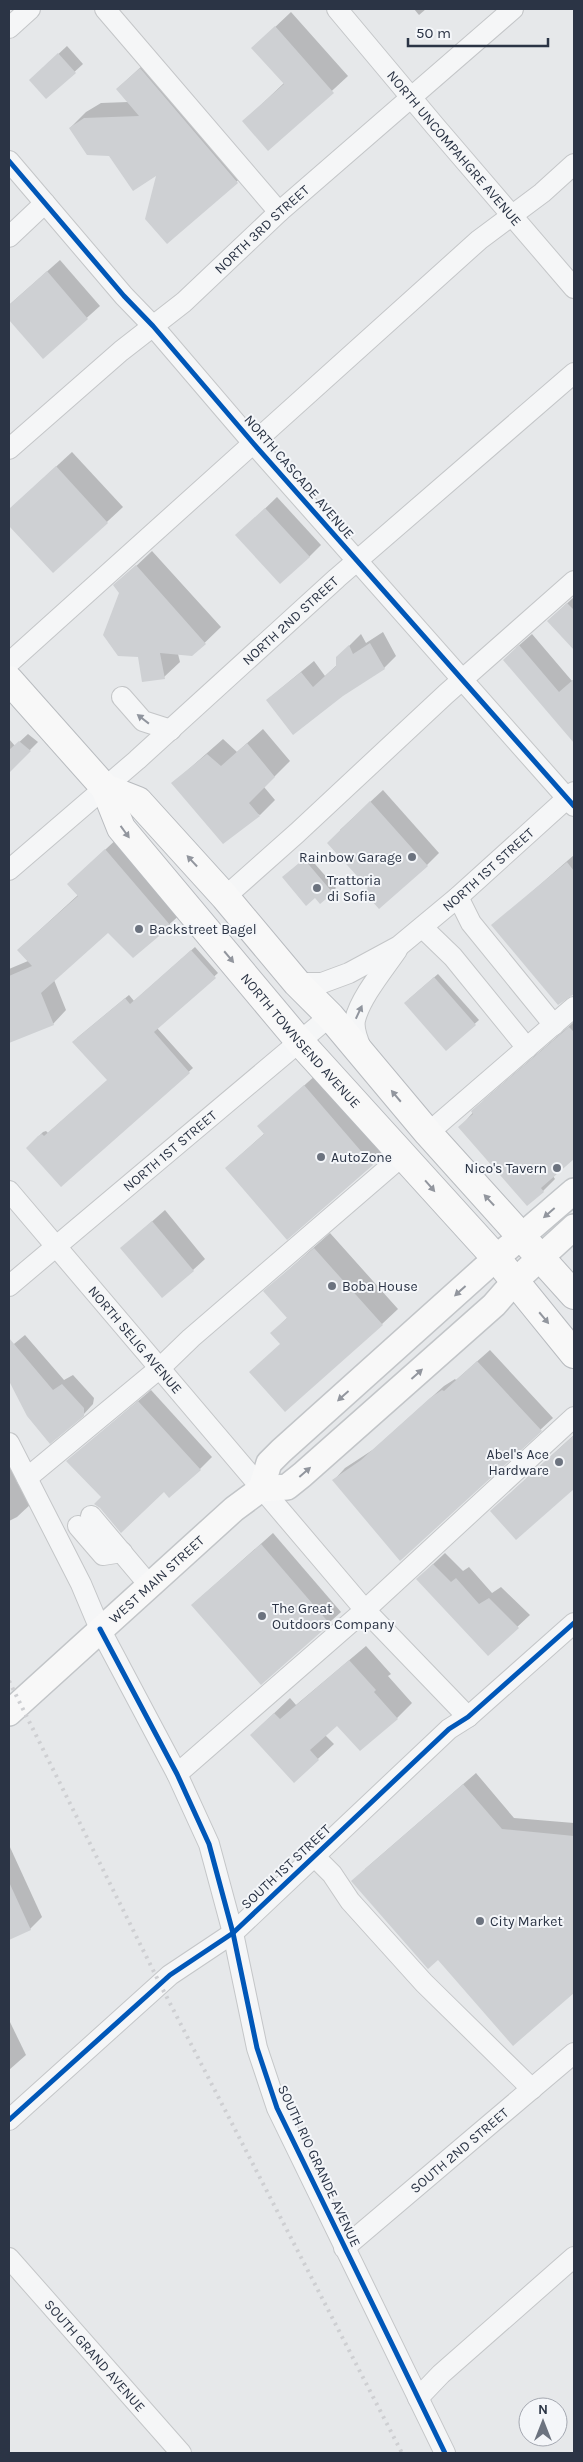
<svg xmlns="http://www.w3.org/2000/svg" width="583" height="2462" font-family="Karla,sans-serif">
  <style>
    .shadow { fill: #0003 }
    .building { fill: #ced0d3 }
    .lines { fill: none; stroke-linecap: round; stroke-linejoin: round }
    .minor-casing { stroke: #c4c6c8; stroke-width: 22 }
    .major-casing { stroke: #c2c5c8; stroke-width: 28 }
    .highway-casing { stroke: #b8bbbf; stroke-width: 30 }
    .minor { stroke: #f5f6f7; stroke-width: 20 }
    .major { stroke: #f8f8f8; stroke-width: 25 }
    .highway { stroke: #f8f8f8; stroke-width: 28 }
    .rail { stroke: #cecfd2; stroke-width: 4; stroke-dasharray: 2.5 5; stroke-linecap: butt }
    .cycleway-casing { stroke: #f4f6f9; stroke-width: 8 }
    .cycleway { stroke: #0057b8; stroke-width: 5 }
    .oneway { fill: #90959e }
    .oneway2 { fill: #92969e }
    .poi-dot { fill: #6c737f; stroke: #f4f6f9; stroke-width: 2 }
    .labels { text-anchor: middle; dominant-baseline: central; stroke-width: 4; stroke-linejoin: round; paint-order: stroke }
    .street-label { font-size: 14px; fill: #2b3445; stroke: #f4f6f9 }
    .poi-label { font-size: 14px; fill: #2b3445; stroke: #f4f6f9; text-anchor: start }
  </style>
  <rect width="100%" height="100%" fill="#e6e8ea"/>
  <g class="shadow">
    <polygon points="414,9 426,9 419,15"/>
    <polygon points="291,12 348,76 269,149 244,121 284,83 253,48"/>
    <polygon points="67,46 83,64 47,97 39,72"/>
    <polygon points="156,53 253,167 167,243 158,173 110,154 70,128 86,112 101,103 128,102 117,89"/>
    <polygon points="60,260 100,306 43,357 9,318 9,305"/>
    <polygon points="72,452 123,507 53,572 9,524 9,510"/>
    <polygon points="277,497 321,545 309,557 249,524"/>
    <polygon points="152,551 221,627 192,655 178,654 180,662 164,677 139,656 120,592 115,586"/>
    <polygon points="574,597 574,648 548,621"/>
    <polygon points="383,632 396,656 384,668 267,700 314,661 325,676 337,665 337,658 361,634 366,643"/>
    <polygon points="532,634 572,681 574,679 574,737 572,739 516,648"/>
    <polygon points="263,729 290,761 264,787 275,800 260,815 173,783 223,739 237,752"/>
    <polygon points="28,734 38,742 9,771 9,739 15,746"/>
    <polygon points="383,790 439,853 427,865 369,887 340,830"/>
    <polygon points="119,837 183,912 133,957 108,931 54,980 66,1010 53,1024 9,1042 9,969 28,961 18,950 78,895 68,884"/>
    <polygon points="574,855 574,991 558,1003 493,926"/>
    <polygon points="308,856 336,888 321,902 287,874"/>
    <polygon points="195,947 218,973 157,1028 193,1068 61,1185 27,1148 43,1132 46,1131 48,1133 108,1080 77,1038 129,995 134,1001"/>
    <polygon points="438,974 479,1020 446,1049 409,999"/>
    <polygon points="574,1022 574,1158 553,1176 555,1179 543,1191 460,1127 485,1099"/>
    <polygon points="317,1074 384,1152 287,1238 226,1168 265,1133 259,1126"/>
    <polygon points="165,1210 205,1259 193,1270 122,1248"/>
    <polygon points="330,1233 398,1309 382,1324 281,1344 272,1333 288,1317 265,1291"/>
    <polygon points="25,1335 64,1380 73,1375 94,1398 93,1404 83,1415 28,1416 9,1378 9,1348"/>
    <polygon points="490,1350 553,1418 400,1560 334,1480 345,1468 374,1449 444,1386 455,1379 456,1380"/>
    <polygon points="151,1390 212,1457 200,1469 164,1490 102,1497 68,1461"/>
    <polygon points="9,1432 36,1489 33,1502 17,1517 9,1521"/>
    <polygon points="574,1435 574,1488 516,1538 491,1511"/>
    <polygon points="273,1533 341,1612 262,1683 192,1605"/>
    <polygon points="445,1553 463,1571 469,1567 492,1593 501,1587 530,1615 488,1654 430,1567"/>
    <polygon points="366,1646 391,1674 388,1676 412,1703 397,1718 337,1724 325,1735 334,1744 294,1781 267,1720 290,1698 296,1705"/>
    <polygon points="476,1773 514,1818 574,1823 574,1992 513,2044 438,1959 365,1869"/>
    <polygon points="9,1845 42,1917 30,1929 9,1939"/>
    <polygon points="9,2020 26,2055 9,2070"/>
  </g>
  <g class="building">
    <polygon points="275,26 334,93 268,151 242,121 284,84 251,48"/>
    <polygon points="58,53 76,73 46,99 29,80"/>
    <polygon points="140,68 238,183 167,244 145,219 156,176 133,191 109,156 87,155 69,128 84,118 139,116 116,89"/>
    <polygon points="47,271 88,319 43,359 9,320 9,305"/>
    <polygon points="56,466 108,523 53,573 9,526 9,509"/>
    <polygon points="265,508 310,557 280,584 235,535"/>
    <polygon points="136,565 206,644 192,656 160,653 165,679 142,682 138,657 118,656 103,635 119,593 113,585"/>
    <polygon points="567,603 574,610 574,650 547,621"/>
    <polygon points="370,643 385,669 343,696 293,735 266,700 301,672 313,687 336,666 336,657 349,645 353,654"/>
    <polygon points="519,645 559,692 574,679 574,743 503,660"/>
    <polygon points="19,741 31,751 9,773 9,750"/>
    <polygon points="247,743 275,777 249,803 260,816 223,844 171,783 207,754 221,766"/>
    <polygon points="370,801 428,866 379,909 363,891 368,888 327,843"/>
    <polygon points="105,849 171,926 133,958 108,933 41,993 54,1025 9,1043 9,976 32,966 17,950 78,896 67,884"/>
    <polygon points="304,859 333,893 320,904 315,898 306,906 282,877"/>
    <polygon points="567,862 574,871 574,994 558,1005 491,925"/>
    <polygon points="191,950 216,978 154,1032 190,1073 61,1187 26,1148 38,1136 42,1134 44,1136 107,1080 72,1042 125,998 130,1004"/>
    <polygon points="434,977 476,1025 446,1051 404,1003"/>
    <polygon points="569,1027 574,1032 574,1159 541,1188 544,1192 527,1206 458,1127 473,1114 471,1111"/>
    <polygon points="304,1085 373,1165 287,1240 225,1168 264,1134 257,1126"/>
    <polygon points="152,1221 194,1271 162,1298 120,1248"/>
    <polygon points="314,1248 383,1325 285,1412 249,1372 280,1344 270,1333 287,1318 263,1291"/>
    <polygon points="9,1338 53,1390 62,1384 84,1408 84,1416 50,1444 27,1416 9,1381"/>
    <polygon points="477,1361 542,1431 400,1561 332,1480 361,1460 430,1398 442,1390 444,1391"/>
    <polygon points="138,1401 201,1470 169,1498 164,1492 121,1533 100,1508 94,1504 101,1497 66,1461"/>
    <polygon points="574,1435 574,1489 516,1540 490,1511"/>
    <polygon points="261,1544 330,1624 261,1685 191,1605"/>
    <polygon points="433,1564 451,1582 456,1578 479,1604 489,1598 519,1628 488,1656 416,1579"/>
    <polygon points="349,1660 376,1690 374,1692 398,1719 360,1751 337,1726 310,1750 319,1760 294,1783 250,1735 274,1713 280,1719"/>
    <polygon points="463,1784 502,1829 574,1836 574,1993 513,2046 438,1960 428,1969 351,1881"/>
    <polygon points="9,1882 31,1930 9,1940"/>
  </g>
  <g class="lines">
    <defs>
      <g id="minor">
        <polyline points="105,9 279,212"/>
        <path id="s1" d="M337,9L435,126L574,288"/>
        <polyline points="9,28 30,9"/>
        <polyline points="9,161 124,296 153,326 253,443 574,806"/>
        <polyline points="9,237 45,203"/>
        <path id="s2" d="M9,449L121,351L184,302L279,212L513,9"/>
        <polyline points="9,663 479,240 542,193 574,164"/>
        <polyline points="122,697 143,721 171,730"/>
        <path id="s3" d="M9,870L137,760L337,578L574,373"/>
        <polyline points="225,897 297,833 446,694 574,581"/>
        <polyline points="458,897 471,923 554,1025"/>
        <polyline points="423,928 453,957 527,1048"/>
        <path id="s4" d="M297,983H322L349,973L399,946L458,897L574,792"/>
        <path d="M362,1050C358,1041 353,1030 355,1020C360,998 384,969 397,950"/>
        <polyline points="428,1133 574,1007"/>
        <path id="s5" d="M9,1191L365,1610L468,1717"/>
        <path id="s6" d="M9,1286L330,1016"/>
        <polyline points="9,1443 81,1584 100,1629 177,1774 209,1844 233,1933 257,2048 277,2108 445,2453"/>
        <polyline points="27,1478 161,1367 191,1338 393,1164 402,1154"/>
        <polyline points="91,1516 150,1586"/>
        <polyline points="78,1526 103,1555 122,1552"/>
        <polyline points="177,1774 365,1610 574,1417"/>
        <polyline points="314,1856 332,1874 350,1901 424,1983 532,2089"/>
        <polyline points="9,2120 170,1975 233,1933 449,1729 468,1717 574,1623"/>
        <path id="s7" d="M344,2248L574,2053"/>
        <path id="s8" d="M9,2258L181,2453"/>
        <polyline points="418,2398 441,2374 574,2257"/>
      </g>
      <g id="major">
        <polyline points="261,1489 269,1463 281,1451 496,1258 574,1191"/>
        <path id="s9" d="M9,1713L234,1509L261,1489L287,1487L302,1475L494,1305L515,1281L574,1227"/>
      </g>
      <g id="highway">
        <path id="s10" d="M9,680L105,788L121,828L300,1042L496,1258L574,1354"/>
        <polyline points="105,788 138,801 225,897 297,983 330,1016 428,1133 574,1295"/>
      </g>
    </defs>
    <use href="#minor" class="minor-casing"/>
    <use href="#major" class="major-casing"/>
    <use href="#highway" class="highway-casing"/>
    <use href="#minor" class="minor"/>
    <use href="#major" class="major"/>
    <use href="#highway" class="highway"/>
    <polyline class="rail" points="9,1681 160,1984 402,2453"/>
    <defs>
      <g id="cycleway">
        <polyline points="9,161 124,296 153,326 253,443 574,806"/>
        <polyline points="100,1629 177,1774 209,1844 233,1933 257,2048 277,2108 445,2453"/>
        <polyline points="9,2120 170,1975 233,1933 449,1729 468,1717 574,1623"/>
      </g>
    </defs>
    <use href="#cycleway" class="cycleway-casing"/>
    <use href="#cycleway" class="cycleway"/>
  </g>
  <defs><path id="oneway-solid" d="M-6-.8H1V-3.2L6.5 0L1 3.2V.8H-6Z" transform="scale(1.25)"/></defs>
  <g class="oneway">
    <use href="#oneway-solid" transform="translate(143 719) rotate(-142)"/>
    <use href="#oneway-solid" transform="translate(359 1012) rotate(-65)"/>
  </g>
  <g class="oneway2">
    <use href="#oneway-solid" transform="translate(125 832) rotate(54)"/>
    <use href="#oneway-solid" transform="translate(192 861) rotate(-133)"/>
    <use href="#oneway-solid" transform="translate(229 957) rotate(50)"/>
    <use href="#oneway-solid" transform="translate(396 1096) rotate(-130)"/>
    <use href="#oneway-solid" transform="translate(430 1186) rotate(49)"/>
    <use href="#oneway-solid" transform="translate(489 1200) rotate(-133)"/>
    <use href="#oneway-solid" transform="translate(549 1213) rotate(139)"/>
    <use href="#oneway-solid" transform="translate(460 1291) rotate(138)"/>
    <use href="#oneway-solid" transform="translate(544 1318) rotate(50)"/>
    <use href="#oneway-solid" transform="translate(417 1374) rotate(-42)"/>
    <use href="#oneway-solid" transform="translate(343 1396) rotate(138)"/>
    <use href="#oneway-solid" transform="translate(305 1472) rotate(-41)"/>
  </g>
  <g class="poi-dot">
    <circle cx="412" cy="857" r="5"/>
    <circle cx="317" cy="888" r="5"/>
    <circle cx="139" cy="929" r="5"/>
    <circle cx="321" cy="1157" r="5"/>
    <circle cx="557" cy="1168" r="5"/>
    <circle cx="332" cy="1286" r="5"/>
    <circle cx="559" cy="1462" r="5"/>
    <circle cx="262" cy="1616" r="5"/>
    <circle cx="480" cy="1921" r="5"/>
  </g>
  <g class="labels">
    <g class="street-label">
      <text stroke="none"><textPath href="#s1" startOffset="182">NORTH UNCOMPAHGRE AVENUE</textPath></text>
      <text stroke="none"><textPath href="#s2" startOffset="335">NORTH 3RD STREET</textPath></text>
      <text transform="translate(299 477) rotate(49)">NORTH CASCADE AVENUE</text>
      <text stroke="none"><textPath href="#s3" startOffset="376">NORTH 2ND STREET</textPath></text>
      <text stroke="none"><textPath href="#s4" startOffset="228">NORTH 1ST STREET</textPath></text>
      <text stroke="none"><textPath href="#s10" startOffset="466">NORTH TOWNSEND AVENUE</textPath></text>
      <text stroke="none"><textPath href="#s6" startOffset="210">NORTH 1ST STREET</textPath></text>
      <text stroke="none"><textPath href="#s5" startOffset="195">NORTH SELIG AVENUE</textPath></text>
      <text stroke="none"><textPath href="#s9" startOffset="199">WEST MAIN STREET</textPath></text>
      <text transform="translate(286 1867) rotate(-43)">SOUTH 1ST STREET</text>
      <text stroke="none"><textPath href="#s7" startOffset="151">SOUTH 2ND STREET</textPath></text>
      <text transform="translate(319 2166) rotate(65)">SOUTH RIO GRANDE AVENUE</text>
      <text stroke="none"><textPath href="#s8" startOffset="130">SOUTH GRAND AVENUE</textPath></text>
    </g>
    <g class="poi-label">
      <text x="402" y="857" text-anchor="end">Rainbow Garage</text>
      <text x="327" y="880">Trattoria<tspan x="327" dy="16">di Sofia</tspan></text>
      <text x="149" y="929">Backstreet Bagel</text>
      <text x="331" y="1157">AutoZone</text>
      <text x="547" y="1168" text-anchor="end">Nico's Tavern</text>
      <text x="342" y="1286">Boba House</text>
      <text x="549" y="1454" text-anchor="end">Abel's Ace<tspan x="549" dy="16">Hardware</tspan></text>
      <text x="272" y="1608">The Great<tspan x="272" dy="16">Outdoors Company</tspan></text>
      <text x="490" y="1921">City Market</text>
    </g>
  </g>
  <rect width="583" height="2462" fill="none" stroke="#2b3445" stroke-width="20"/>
  <g transform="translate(543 2422)"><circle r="24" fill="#f4f6f9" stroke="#a4a8b1"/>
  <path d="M0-4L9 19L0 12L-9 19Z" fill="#6c737f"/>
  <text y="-8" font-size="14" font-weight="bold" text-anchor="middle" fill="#2b3445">N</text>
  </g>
  <path d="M408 38v8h140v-8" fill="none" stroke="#2b3445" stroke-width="2.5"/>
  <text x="416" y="38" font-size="15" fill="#2b3445" stroke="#f4f6f9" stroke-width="4" paint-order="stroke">50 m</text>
</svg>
